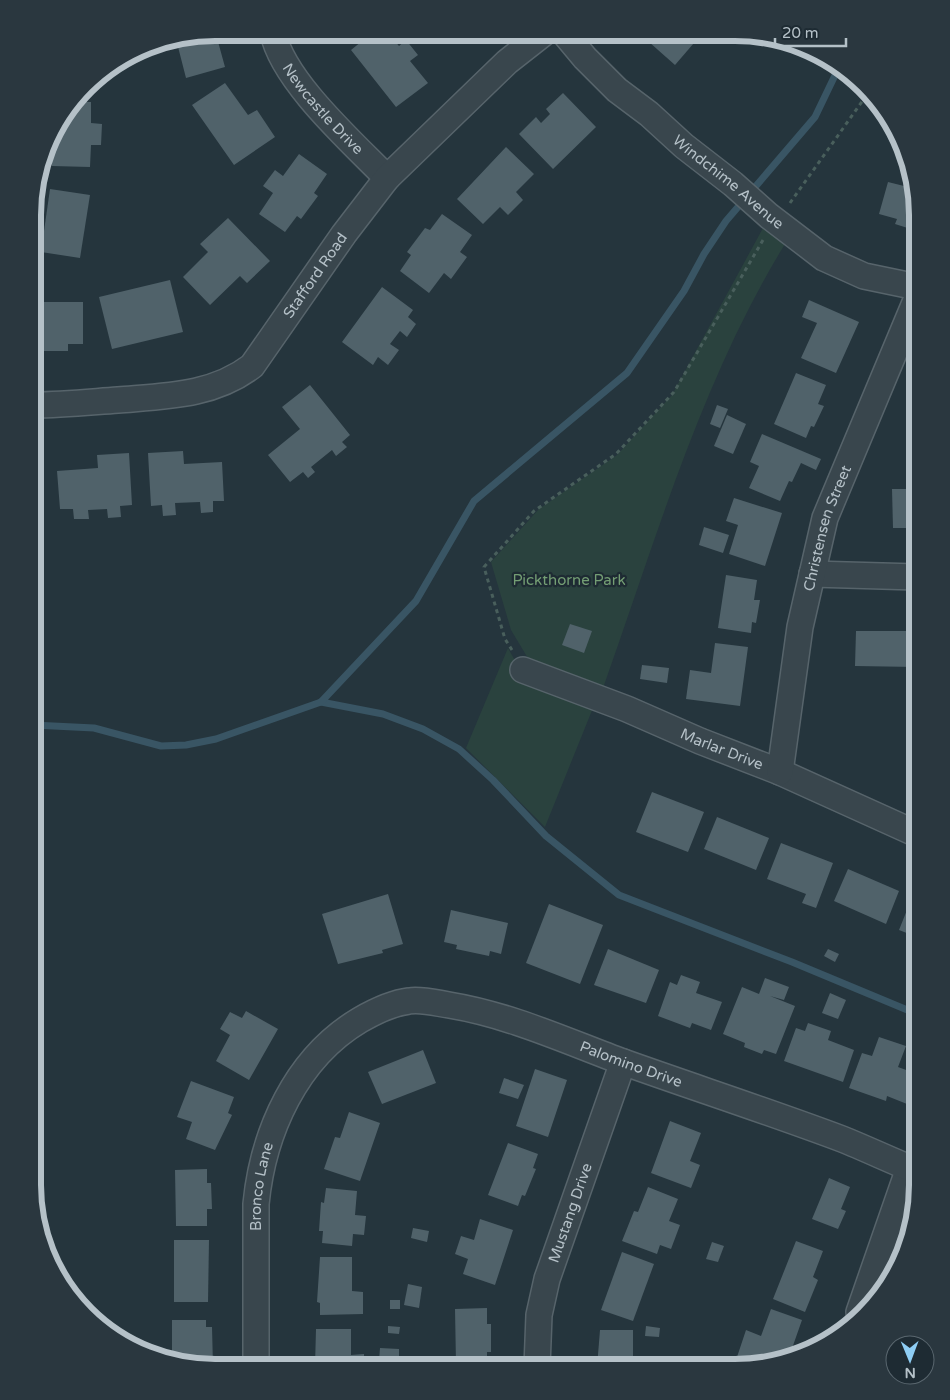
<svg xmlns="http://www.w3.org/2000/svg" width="950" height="1400" font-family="'Varela Round',sans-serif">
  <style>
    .green { fill: #2a423e }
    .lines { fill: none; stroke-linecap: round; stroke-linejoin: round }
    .stream { stroke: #395564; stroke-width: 7 }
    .building { fill: #50626a }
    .street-casing { stroke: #57646b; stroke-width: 28 }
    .path { stroke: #495f5c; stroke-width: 3; stroke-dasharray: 4 4; stroke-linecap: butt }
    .street { stroke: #39464d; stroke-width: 25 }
    .labels { text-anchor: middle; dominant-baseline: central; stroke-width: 4.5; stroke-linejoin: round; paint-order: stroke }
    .street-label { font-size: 15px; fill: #b5c1c8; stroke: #1e2b33 }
    .park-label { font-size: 15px; fill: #749e74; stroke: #1e2b33 }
    .rim { fill: none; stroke: #b5c1c8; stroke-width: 6 }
  </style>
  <rect width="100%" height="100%" fill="#25353d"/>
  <g class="green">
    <path d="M763,228L785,244C702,379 656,539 603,688L529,660L511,630L491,562L539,509L617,455L672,395Z"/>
    <polygon points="508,648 524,677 595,703 545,827 466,748"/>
  </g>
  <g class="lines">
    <g class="stream">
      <polyline points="321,702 383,714 423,729 459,749 493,780 546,836 619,895 792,962 917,1014"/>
      <polyline points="33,725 94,728 161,746 186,745 216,739 321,702 416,601 474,501 627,373 684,291 704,254 726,221 815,117 839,67"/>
    </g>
  </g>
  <g class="building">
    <polygon points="215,33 227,33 228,35 217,38 225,67 186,78 176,39"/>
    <polygon points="372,33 388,33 399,46 406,40 418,55 410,61 428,83 396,107 351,50"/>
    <polygon points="434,33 453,33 442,43"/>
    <polygon points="460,33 473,33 466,40"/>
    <polygon points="640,34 697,34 700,36 675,65"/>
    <polygon points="225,83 248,115 257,110 275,137 234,165 192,105"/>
    <polygon points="563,93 596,127 553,169 519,134 536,117 541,123 550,114 546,109"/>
    <polygon points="75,102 91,102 91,123 102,124 101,145 91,145 90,167 52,166 52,151 49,151 49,148 57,124"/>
    <polygon points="506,147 534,174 516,192 523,200 508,215 500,207 483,224 457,199"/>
    <polygon points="299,154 327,174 314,193 318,196 301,219 297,216 285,232 259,214 273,193 263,186 275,170 283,176"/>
    <polygon points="888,182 912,188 918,215 917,231 895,224 897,219 879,214"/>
    <polygon points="50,189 90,195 80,258 41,252"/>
    <polygon points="442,214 472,235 460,252 467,257 451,279 444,273 429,293 400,271 411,255 407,252 425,228 430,230"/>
    <polygon points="228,218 270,261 247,283 240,276 210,305 183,277 208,252 200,244"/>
    <polygon points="170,280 183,332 112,349 99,297"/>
    <polygon points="382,287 413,310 408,317 416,324 407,337 400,331 390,344 399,350 388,365 378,357 373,365 342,342"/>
    <polygon points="809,300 859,322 836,373 801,358 817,323 802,317"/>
    <polygon points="34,302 83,302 83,344 68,344 68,351 36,351 36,344 34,344"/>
    <polygon points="796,373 826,385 818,404 824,406 814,427 811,426 806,438 774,424"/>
    <polygon points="310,385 350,435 342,442 347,447 336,456 332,450 311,467 315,472 308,478 303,472 290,482 268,455 300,429 282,407"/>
    <polygon points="717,405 728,409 720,428 710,424"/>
    <polygon points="727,415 746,424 733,454 714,446"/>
    <polygon points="762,434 821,459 816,470 801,463 792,482 789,481 780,501 749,488 759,466 750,462"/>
    <polygon points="183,451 184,464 222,462 224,501 213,501 213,512 201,513 200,502 175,503 176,515 163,516 162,505 151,506 148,453"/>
    <polygon points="129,453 132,505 120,506 121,517 108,518 107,509 88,510 89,519 74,519 73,509 60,509 57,471 98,468 97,455"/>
    <polygon points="34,471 38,471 41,511 34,511"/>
    <polygon points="892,489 917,489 917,528 893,528"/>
    <polygon points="734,498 782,513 765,566 729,554 738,525 726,521"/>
    <polygon points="704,527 729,535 723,553 699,545"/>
    <polygon points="726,575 757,580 754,600 760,600 756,623 752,622 751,633 718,628"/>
    <polygon points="570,624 592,631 584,653 562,645"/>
    <polygon points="856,631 916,631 916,667 855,666"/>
    <polygon points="715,643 748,647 740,706 686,699 690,670 711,673"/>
    <polygon points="642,665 669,668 667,683 640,679"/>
    <polygon points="652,792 704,812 688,852 636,832"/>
    <polygon points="717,817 769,838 756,870 704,849"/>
    <polygon points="781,843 833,863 816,908 802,903 806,894 767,879"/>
    <polygon points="848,869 899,891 886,924 834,901"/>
    <polygon points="388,894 403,944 382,950 383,953 338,964 322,914"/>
    <polygon points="913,895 917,897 917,937 899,930"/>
    <polygon points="549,904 603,925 580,984 526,963"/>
    <polygon points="451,910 508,923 501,954 490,951 489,956 456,949 457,945 444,942"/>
    <polygon points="608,949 659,970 646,1003 594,985"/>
    <polygon points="828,949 839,954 835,962 824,956"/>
    <polygon points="681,975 700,982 696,993 722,1002 711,1030 692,1023 690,1028 658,1016 670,982 677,985"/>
    <polygon points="765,978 789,987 784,1000 770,996 795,1006 776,1054 764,1050 762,1054 744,1047 745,1043 723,1034 742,987 759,994"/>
    <polygon points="830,993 846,1000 838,1019 822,1013"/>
    <polygon points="246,1011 278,1029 249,1080 216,1061 230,1035 220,1029 230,1012 242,1018"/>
    <polygon points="808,1023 831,1031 828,1040 854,1050 843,1082 784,1061 796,1028 805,1031"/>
    <polygon points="879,1037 906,1046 898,1067 917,1074 907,1104 887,1096 886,1101 849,1088 862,1053 872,1056"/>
    <polygon points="423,1050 436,1083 382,1104 368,1072"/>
    <polygon points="535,1069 567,1080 548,1137 516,1126"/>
    <polygon points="504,1078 524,1085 518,1099 499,1093"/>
    <polygon points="191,1081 234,1097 228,1113 232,1115 215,1150 186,1139 192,1122 177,1117"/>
    <polygon points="349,1112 380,1123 360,1181 324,1169 335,1137 340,1138"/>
    <polygon points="670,1121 701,1133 690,1161 700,1165 691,1188 651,1173"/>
    <polygon points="508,1143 538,1154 533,1168 536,1169 525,1196 522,1195 518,1206 488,1195"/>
    <polygon points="207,1169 207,1183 211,1183 212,1209 207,1209 207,1226 176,1226 175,1170"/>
    <polygon points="829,1178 850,1187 841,1209 846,1211 838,1229 812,1219"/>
    <polygon points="648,1187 678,1199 669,1221 680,1225 671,1249 660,1245 657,1254 622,1241 634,1211 638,1212"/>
    <polygon points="326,1188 357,1191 355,1215 366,1216 364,1235 353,1234 352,1246 322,1243 323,1231 319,1231 321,1202 324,1203"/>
    <polygon points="480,1219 513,1230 495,1285 463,1274 468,1259 455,1254 461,1236 474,1240"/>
    <polygon points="413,1228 429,1231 427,1242 411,1238"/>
    <polygon points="174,1240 209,1240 208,1302 174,1302"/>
    <polygon points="796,1241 823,1251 813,1277 818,1280 805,1312 773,1299"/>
    <polygon points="712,1242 724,1246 718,1262 706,1259"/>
    <polygon points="622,1252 654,1264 633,1321 601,1310"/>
    <polygon points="320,1257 352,1257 352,1291 363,1292 363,1314 320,1315 320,1303 317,1302"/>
    <polygon points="408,1284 422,1287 419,1308 404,1305"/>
    <rect x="390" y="1300" width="10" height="9"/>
    <polygon points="487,1308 487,1324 491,1324 491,1352 487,1352 487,1364 456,1364 455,1309"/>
    <polygon points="771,1309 802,1320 789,1357 750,1365 751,1362 737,1357 746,1330 761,1336"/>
    <polygon points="172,1320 206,1320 206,1327 212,1327 213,1366 191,1366 172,1358"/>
    <polygon points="388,1326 400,1327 399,1334 388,1333"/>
    <polygon points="646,1326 660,1328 659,1337 645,1336"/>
    <polygon points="316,1329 351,1329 351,1355 364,1354 364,1366 315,1366"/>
    <polygon points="600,1330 633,1330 633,1367 597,1367"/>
    <polygon points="380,1348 399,1349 399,1363 379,1361"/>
  </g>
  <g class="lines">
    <defs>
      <g id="street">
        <path id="s1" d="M273,33C283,81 352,142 387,178"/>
        <path id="s2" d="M565,34L585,58L617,90L649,114L684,146L733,184L769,216L824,258L864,276L917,287"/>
        <path id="s3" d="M34,405C62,405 90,402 118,400C165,396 213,396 252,366L344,234L387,178L507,62L544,33"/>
        <polyline points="812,574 917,577"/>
        <path id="s4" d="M523,670L627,709L700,741L780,772L917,834"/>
        <path id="s5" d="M780,772L800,627L825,518L917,298"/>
        <polyline points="859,1312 909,1168"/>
        <path id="s6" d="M256,1366V1204C263,1132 296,1058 360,1020C374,1012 392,1003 409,1001C422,999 436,1003 449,1005C510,1015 566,1041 623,1062C696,1088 770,1112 842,1139C867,1149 892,1161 917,1171"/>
        <path id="s7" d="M537,1367L539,1315L547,1279L623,1062"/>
      </g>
    </defs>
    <use href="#street" class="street-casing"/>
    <g class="path">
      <polyline points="790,203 866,96"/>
      <polyline points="512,650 505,639 484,567 534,511 616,454 674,392 763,240"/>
    </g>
    <use href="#street" class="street"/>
  </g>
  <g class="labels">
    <g class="street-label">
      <text stroke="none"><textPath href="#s1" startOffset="92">Newcastle Drive</textPath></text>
      <text stroke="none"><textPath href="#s2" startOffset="221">Windchime Avenue</textPath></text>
      <text stroke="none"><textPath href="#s3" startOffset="335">Stafford Road</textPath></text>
      <text stroke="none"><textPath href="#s5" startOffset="249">Christensen Street</textPath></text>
      <text stroke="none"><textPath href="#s4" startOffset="214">Marlar Drive</textPath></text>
      <text stroke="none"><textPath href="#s6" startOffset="666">Palomino Drive</textPath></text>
      <text stroke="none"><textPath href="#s6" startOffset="180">Bronco Lane</textPath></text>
      <text stroke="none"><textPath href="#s7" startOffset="159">Mustang Drive</textPath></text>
    </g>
    <g class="park-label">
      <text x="569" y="580">Pickthorne Park</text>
    </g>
  </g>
  <path d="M0 0H950V1400H0ZM215 41H735A174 174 0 0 1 909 215V1185A174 174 0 0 1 735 1359H215A174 174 0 0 1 41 1185V215A174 174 0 0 1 215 41Z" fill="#2a373f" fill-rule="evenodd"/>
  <path class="rim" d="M215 41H735A174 174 0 0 1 909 215V1185A174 174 0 0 1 735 1359H215A174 174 0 0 1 41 1185V215A174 174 0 0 1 215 41Z"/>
  <g transform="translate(910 1360) rotate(179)"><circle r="24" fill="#1e2b33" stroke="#5a676f"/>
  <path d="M0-4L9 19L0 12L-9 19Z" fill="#8ecdf4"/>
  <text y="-8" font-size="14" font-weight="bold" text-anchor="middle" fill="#b5c1c8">N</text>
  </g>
  <path d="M775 38v8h71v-8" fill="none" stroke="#b5c1c8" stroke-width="2.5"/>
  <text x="782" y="38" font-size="15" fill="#b5c1c8" stroke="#1e2b33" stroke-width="4" paint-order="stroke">20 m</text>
</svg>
